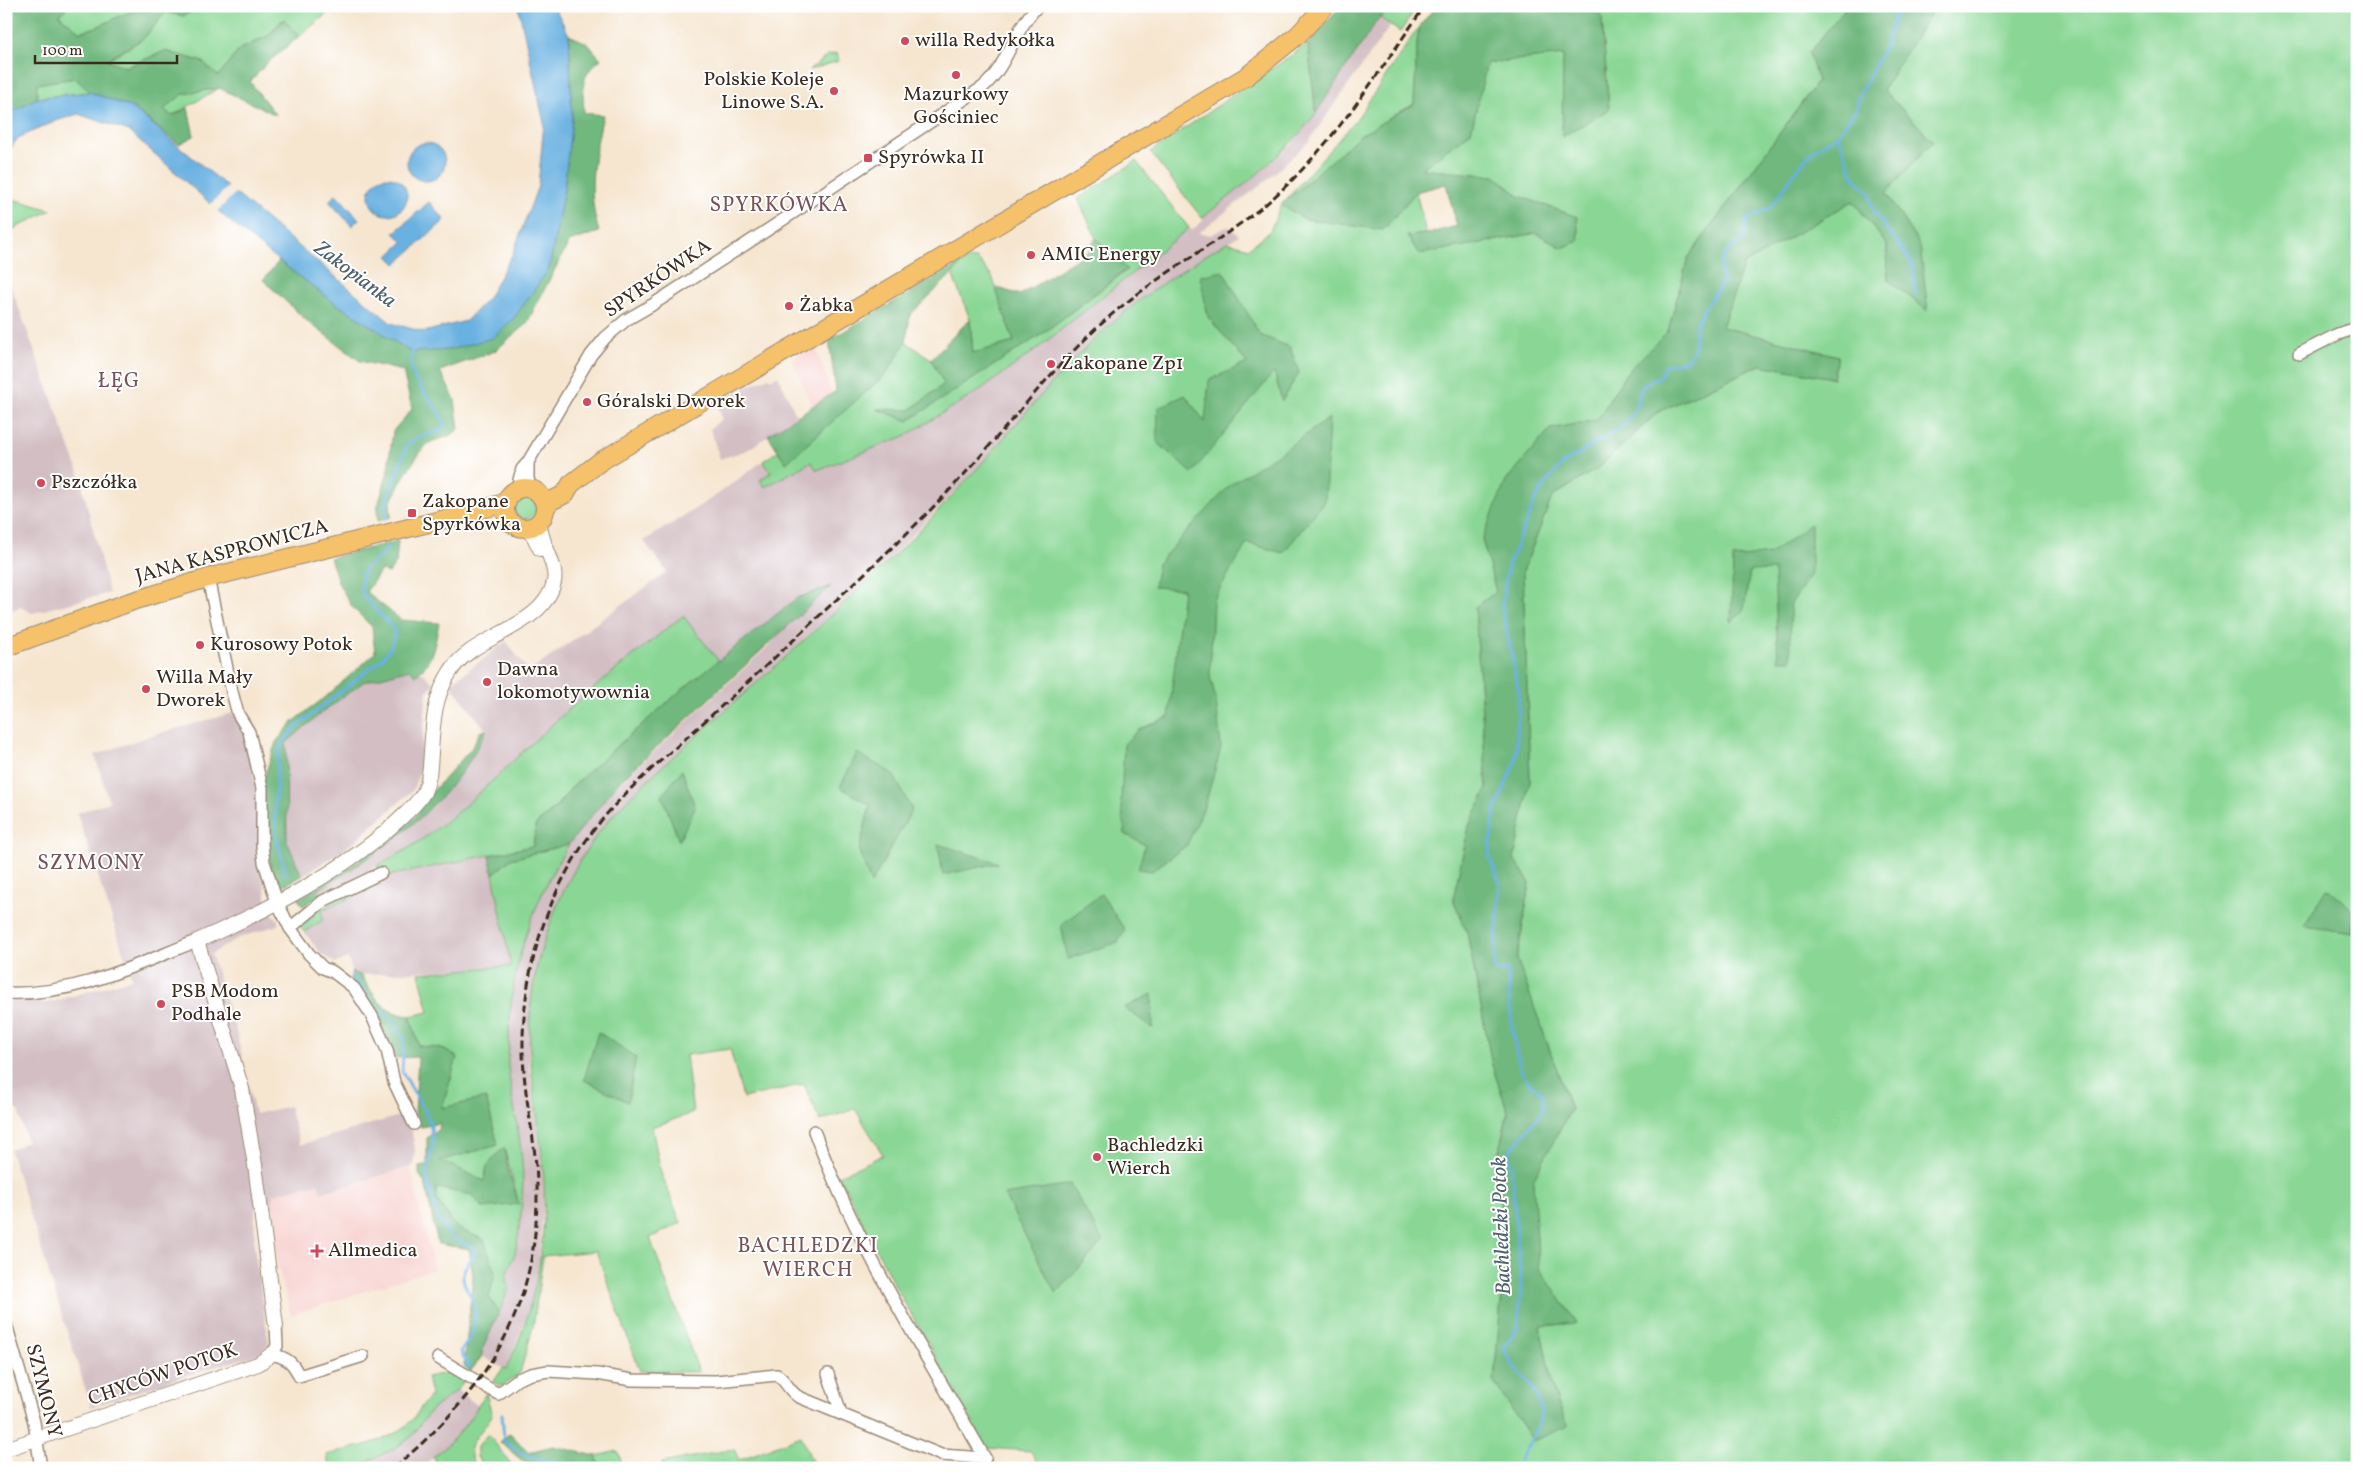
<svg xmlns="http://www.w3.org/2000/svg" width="2363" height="1474" font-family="Vollkorn,serif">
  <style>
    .built { fill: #f7d0cd }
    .industrial { fill: #d2bec3 }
    .green { fill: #8ad795; stroke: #62805a }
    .forest { fill: #6fb87e; stroke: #55714e }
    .water { fill: #69b1e1; stroke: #526e80 }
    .pier { fill: #f6e6d0 }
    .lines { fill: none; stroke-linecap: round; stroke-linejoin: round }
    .stream { stroke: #69b1e1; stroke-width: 3 }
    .minor-casing { stroke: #988877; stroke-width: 14 }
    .tertiary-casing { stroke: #988877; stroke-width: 16 }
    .primary-casing { stroke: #988877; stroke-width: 20 }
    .minor { stroke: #fff; stroke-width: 11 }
    .tertiary { stroke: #fff; stroke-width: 14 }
    .primary { stroke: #f5c16b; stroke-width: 18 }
    .rail { stroke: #3b2a1e; stroke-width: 3; stroke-dasharray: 8 4; stroke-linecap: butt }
    .poi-dot { fill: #d1495b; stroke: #fff; stroke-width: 2 }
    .labels { text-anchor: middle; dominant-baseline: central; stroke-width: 4; stroke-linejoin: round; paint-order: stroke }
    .poi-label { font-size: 20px; fill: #3b2a1e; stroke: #fff; text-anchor: start }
    .street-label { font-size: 20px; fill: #3b2a1e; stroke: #fff }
    .neighbourhood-label { font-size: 21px; letter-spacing: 1px; fill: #785256; stroke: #fff }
    .water-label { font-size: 21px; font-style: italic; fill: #4d606c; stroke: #fff }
  </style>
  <rect width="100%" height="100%" fill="#fff"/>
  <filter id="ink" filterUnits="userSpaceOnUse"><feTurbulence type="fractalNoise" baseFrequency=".02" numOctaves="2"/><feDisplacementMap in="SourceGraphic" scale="10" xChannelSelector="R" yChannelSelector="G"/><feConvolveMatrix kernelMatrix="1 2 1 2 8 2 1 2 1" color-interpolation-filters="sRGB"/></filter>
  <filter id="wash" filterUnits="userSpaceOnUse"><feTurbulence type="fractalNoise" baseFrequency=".0096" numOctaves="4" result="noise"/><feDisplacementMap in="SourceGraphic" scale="20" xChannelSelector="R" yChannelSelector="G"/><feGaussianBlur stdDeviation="1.12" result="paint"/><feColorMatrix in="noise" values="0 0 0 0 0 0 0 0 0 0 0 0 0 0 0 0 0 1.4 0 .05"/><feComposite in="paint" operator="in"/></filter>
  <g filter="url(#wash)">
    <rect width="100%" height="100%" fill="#f6e6d0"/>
    <g class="built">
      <polygon points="815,346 832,394 812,407 792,359"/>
      <polygon points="410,1167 434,1269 291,1315 277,1262 272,1194 318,1183 322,1193"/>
    </g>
    <g class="industrial">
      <polygon points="1380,18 1390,26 1308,142 1266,181 1198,233 1211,235 1228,226 1239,235 1146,296 1052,384 972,474 854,594 631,796 595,838 585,854 551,920 540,955 532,991 529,1065 542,1165 544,1196 539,1259 531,1302 506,1370 482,1356 482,1350 510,1285 506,1282 506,1274 513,1261 520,1220 522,1167 508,1066 508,1019 521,950 540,894 569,844 604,798 772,643 797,598 719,661 683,617 599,683 453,818 408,850 320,896 317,890 367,860 434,806 477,750 486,730 450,684 506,641 529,672 667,572 644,541 714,497 763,461 771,472 765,487 811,462 817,470 905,436 976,393 1033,352 1189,228 1192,230 1203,221 1202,218 1276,159 1291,145 1316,113"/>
      <polygon points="6,273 79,473 109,593 32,613 21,607 6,612"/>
      <polygon points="778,375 797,417 747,450 720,459 710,429 722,419 717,401 769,377 772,379"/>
      <polygon points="410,669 416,676 420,672 424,674 435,684 427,691 420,770 413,790 344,850 302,876 287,841 286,743 320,714 363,682"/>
      <polygon points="236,712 247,735 259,807 257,859 265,886 266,898 271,912 278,920 278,925 238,938 211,954 237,1035 255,1114 289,1106 300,1145 406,1114 411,1126 415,1150 413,1166 321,1193 318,1183 273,1194 273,1208 255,1209 254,1247 269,1344 257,1355 203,1370 91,1407 10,1150 27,1142 18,1110 6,1110 6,1001 48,1003 132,979 77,813 109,802 95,755 150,736"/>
      <polygon points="489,855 511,966 361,975 353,973 348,958 335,963 321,954 304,932 323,920 322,911 358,894 357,890 383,877"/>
      <polygon points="457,1390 478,1406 472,1418 450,1444 420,1468 354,1468 419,1428 430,1411"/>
    </g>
    <g class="green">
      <polygon points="69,6 151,6 157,10 131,11 97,27 79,32 59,15"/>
      <polygon points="238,6 260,6 261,11 267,6 328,6 331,10 299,37 283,19 268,36 240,49 218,76 203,62 165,51 126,67 107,61 144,38 166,12 183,16 200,7"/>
      <polygon points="1391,6 1418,6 1400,32 1380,18"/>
      <path d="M1606,6H1847L1809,53L1818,81L1688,258L1668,331L1627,372L1597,420L1550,429L1482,539L1497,592L1475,607L1487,790L1469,826L1453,899L1467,932L1492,1065L1508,1112L1499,1150L1502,1290L1494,1382L1568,1425L1554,1393L1540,1326L1577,1323L1539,1268L1532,1180L1571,1109L1517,959L1530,883L1514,859L1530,780L1523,571L1552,497L1598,468L1658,412L1760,365L1833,378L1838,356L1721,327L1744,264L1853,201L1887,245L1888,280L1920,246L1886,193L1933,141L1883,90L1935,6H2357V1468H1040L1031,1451L987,1448L893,1282L839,1176L883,1155L855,1109L820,1121L804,1084L743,1098L730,1049L686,1055L693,1113L652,1127L661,1173L681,1223L650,1238L699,1372L640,1371L596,1251L543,1256L533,1327L520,1373L502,1386L493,1382L503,1368L506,1369C534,1313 547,1245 544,1182C539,1101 517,1038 540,955C553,907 576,860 607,822C633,791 665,764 695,737C748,690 803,643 854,594C896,555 936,514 975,471C1019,422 1061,368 1111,324C1146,292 1187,267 1227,242L1249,248L1270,231L1281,205L1356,120L1418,28L1414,104L1359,136L1383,230L1416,192L1426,234L1407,236L1419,254L1537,233L1562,248L1577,217L1519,196L1495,176L1420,169L1471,132L1486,63L1564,55L1562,137L1609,109L1601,8Z"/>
      <path d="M1308,44L1316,113C1284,156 1244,185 1202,218L1150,152Z"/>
      <polygon points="837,53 839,61 809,70 827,56"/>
      <path d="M76,78L90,92L38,98L6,115C6,103 24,89 37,84C48,79 64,80 76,78Z"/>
      <polygon points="219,88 172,116 163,109 183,94"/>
      <polygon points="1136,161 1189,228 1033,352 976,393 905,436 817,470 811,462 765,487 760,480 771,472 763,461 778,451 786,462 886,374 906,342 931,359 945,384 910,410 879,409 908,421 1042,334 1127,270 1096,238 1078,199"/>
      <polygon points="6,197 51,210 6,233"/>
      <polygon points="977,259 992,276 1014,342 973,353 970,319 952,274 966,260"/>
      <circle cx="525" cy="508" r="11"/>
      <path d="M683,616L719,661L685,687L571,788L555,808L536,824L533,846L383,877L377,866C452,828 493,777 554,723C595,685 639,651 683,616Z"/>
      <path d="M569,844C531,904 508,974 509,1044C509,1051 507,1058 508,1066C512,1105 523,1143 523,1183C522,1205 520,1229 516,1250C513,1262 505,1271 506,1282L510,1285L499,1313L489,1297L495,1273L484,1240L457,1228L437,1200L436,1187L519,1204L504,1147L487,1166L484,1181L451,1165L438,1161L498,1145L442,1108L457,1057L441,1048L419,1046L410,1016L429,1012L419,973L511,966L493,874L511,859Z"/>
      <path d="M357,890L358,894L322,911L323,920L304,932L301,928C311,909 339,900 357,890Z"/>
      <path d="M455,1371L466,1378L457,1390L430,1411L411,1437L394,1449L354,1468H327L329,1466L327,1455C353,1447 386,1443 407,1425C415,1419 422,1404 431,1395L427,1377Z"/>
      <path d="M486,1393L492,1415C481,1436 461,1443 476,1468H439L433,1457C457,1440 471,1418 486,1393Z"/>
      <polygon points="488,1434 511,1464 514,1468 484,1468 477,1457 477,1447"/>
      <polygon points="801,1436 815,1468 663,1468 662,1463 734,1449 739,1460"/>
      <polygon points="618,1451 623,1468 600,1468 596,1456"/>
    </g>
    <g class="forest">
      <polygon points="6,6 69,6 59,15 80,32 97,27 131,11 156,10 151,6 238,6 200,7 183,16 166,12 144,38 107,60 126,67 165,51 203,62 218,76 240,49 268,36 284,19 299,37 267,63 250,82 276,115 219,88 183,94 164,109 172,116 188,108 194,136 179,144 133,108 90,92 75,78 37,84 37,98 6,115 6,107 11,104 6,103"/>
      <polygon points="1341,6 1391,6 1381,15 1316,113 1308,44"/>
      <polygon points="1436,6 1606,6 1601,8 1609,109 1562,137 1563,55 1487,63 1471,132 1421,169 1495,176 1519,196 1577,217 1579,241 1562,248 1537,233 1419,254 1407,236 1426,234 1457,226 1446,184 1416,192 1383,230 1305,219 1281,205 1359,136 1414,104 1418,28"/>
      <polygon points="1847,6 1935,6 1883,90 1933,141 1886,193 1920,246 1928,311 1888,280 1887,245 1853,201 1744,264 1722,327 1838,356 1833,378 1760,365 1658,412 1598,468 1552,497 1523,571 1530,780 1514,859 1530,883 1517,959 1571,1109 1533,1180 1539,1268 1577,1323 1540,1326 1554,1393 1568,1426 1533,1441 1494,1382 1502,1290 1499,1150 1508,1112 1492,1065 1467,932 1453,899 1469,826 1487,789 1475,607 1496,592 1482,539 1506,481 1550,429 1597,420 1627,372 1668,331 1688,258 1818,81 1809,53"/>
      <path d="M569,35L587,43L601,59C579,76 583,88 584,113L603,115C594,157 586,189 599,232L569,242L527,323L495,351L440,371L455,400L459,429C447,439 443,437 431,442C420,447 393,493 390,505C390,509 391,513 391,517L378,521L377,509L387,475L393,431L412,409L403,371L360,361L307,321L263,280L279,261L332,301L448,350L549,269L564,189L572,119Z"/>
      <polygon points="1096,238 1127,269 1042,334 908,421 877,409 910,410 944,384 931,359 970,319 973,353 1014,342 995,287 1020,295 1089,251"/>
      <polygon points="966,260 910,315 906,342 886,374 786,463 768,435 836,391 829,340"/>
      <polygon points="1223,271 1260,335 1290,347 1299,373 1282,401 1274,372 1192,473 1157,442 1158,408 1185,395 1205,422 1209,380 1247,363 1208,317 1200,276"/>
      <polygon points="1329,418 1325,501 1283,553 1247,543 1213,600 1210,676 1216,700 1221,748 1205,805 1187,845 1152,871 1138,869 1145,845 1125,834 1121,801 1124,744 1140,729 1169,717 1183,589 1154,587 1158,563 1231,484 1283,451"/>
      <polygon points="1811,524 1811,574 1790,605 1791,660 1778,660 1774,570 1750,571 1744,609 1731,623 1733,558 1770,554"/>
      <path d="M398,541L396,563L389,573L381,570L366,592L401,620L439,623C434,647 434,659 416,676L410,669L363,682L320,714L286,743L287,841L302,876L281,887L272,878L266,836L263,781L276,742L293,722L328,695L375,653L372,627L352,607L339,584L330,558Z"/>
      <polygon points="831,586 618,783 569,844 511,859 493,874 489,855 533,846 536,824 555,809 571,788 592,768 685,687 797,598"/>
      <path d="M486,730C454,803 384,850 318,890L320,896L303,906L298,899L358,861L414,818L433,791L471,749L480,732Z"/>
      <polygon points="857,753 893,774 912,810 871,884 859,851 870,805 840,787"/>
      <polygon points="682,770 695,807 679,841 662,796"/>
      <polygon points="938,844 998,863 943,875"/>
      <polygon points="2327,888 2353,910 2353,933 2304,926"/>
      <polygon points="1101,894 1125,930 1118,942 1068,959 1061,925"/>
      <path d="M352,970L353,973L361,975C376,998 381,1012 410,1016L419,1046L441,1048L457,1057L442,1108L486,1098L498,1145L439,1161L451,1165L484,1181L487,1166L504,1147L509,1173L519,1204L483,1208L472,1195L436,1188L437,1200L457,1228L484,1240L495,1273L489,1297L499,1313L482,1350V1356L470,1372L464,1366L473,1276L469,1249L438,1244L425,1183L419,1174V1166L427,1165V1138L439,1129L440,1123L421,1127L415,1113L418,1057L395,1058L376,1013L350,980Z"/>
      <polygon points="1152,994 1153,1028 1124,1008"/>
      <polygon points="598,1032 636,1057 628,1102 584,1080"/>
      <polygon points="1070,1184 1103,1241 1056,1294 1004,1195"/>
      <polygon points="510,1433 528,1452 553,1446 596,1456 600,1468 538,1468 525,1463 500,1442"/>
    </g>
    <g class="water">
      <polygon points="518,6 554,6 569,35 572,119 564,189 549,269 514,318 493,338 448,350 411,352 332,301 279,261 233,224 129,131 78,114 56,121 18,138 6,155 6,115 37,98 90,92 133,108 391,323 424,332 466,321 488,298 513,253 538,186 544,123"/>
      <circle cx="426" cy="162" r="19"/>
      <circle cx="388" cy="196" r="19"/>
      <polygon points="336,194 359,219 352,226 329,201"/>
      <polygon points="429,202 445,220 396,264 388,256 403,242 394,233"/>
    </g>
    <polygon class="pier" points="230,185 237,191 217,212 210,205"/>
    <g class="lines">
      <g class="stream">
        <polyline points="1838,135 1855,179 1869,192 1873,210 1912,263 1916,295"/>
        <path d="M387,518L385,507L407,445L418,437L439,431L445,425C436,400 402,379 413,349"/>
        <path d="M286,874L276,835L275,802L278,756L282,744L295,728L382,659L391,647L395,631L362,594C362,588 361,579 363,573C369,560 384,559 388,546"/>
        <polyline points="352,976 359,984"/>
        <path d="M362,987L376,1009L393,1020L404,1038L402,1071L427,1115L431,1127L433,1143L426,1175L436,1213L451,1237L476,1249C474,1259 463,1265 463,1276C463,1286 469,1292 473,1301C480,1319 472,1338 461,1351L469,1368"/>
        <path d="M502,1414L504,1440C526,1462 545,1456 568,1468"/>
        <path d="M1520,1460C1537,1428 1554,1410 1525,1379C1514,1368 1509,1362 1504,1347L1518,1327L1521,1284L1510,1151L1543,1111V1094C1538,1089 1530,1085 1526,1079C1512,1061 1509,994 1508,971L1494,970L1500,883L1489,856L1494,813L1516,760L1519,692L1502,607L1508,566L1535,500L1546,483L1564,463L1626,424L1637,407L1640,392L1644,385L1661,376L1665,365L1686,361L1694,351L1696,325L1702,312L1723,281C1716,261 1725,247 1744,241L1746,220L1770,208L1801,164L1813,151L1838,135L1857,108L1859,96L1886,44L1898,6"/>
      </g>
    </g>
  </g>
  <g filter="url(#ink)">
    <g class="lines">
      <defs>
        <g id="minor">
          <polyline points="2299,354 2338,334 2357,328"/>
          <polyline points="528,462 528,478 531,490"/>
          <path d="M516,491L522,469L528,462L591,355L605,338L626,320L652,305L769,229L983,87C1008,66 1013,30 1038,6"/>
          <polyline points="208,578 232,692 238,714 249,732 262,788 262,845 264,862 277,902 290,928 309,954 323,968 333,972 354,988 372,1016 387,1050 394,1082 414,1124"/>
          <polyline points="290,928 323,901 381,873"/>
          <path d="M6,993C75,996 135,965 197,941"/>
          <path d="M814,1131C857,1246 924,1352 985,1458"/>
          <polyline points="6,1324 34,1422 41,1468"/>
          <path d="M276,1326L277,1346L272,1354C287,1358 293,1362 299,1376L363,1356"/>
          <path d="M438,1358L498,1394L518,1379L531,1374L548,1371L597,1374L632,1380L716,1381L777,1375C786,1380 789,1392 799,1397L941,1455L985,1458"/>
          <polyline points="828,1374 841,1413"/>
        </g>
        <g id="tertiary">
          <polyline points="525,528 533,535 540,549"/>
          <path d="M276,1326L255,1165L242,1089L197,941C268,910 345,871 401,818C409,810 419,802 424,792C430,779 430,766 431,752C433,723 434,697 450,672C473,634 543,629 554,582C558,563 538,540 540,521"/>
          <polyline points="6,1449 258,1364 272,1354"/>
        </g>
        <g id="primary">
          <circle cx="525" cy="508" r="20"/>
          <polyline points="545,508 551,501 565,494 571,484 601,461 1247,76 1298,35 1325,6"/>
          <polyline points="6,647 130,602 208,578 473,512 507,502"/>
        </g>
      </defs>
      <use href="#minor" class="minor-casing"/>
      <use href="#tertiary" class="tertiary-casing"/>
      <use href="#primary" class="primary-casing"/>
      <use href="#minor" class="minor"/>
      <use href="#tertiary" class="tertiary"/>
      <use href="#primary" class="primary"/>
      <path class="rail" d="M394,1468C483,1393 537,1315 537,1194C538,1153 527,1113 524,1072C518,994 538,914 581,848C609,805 647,773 685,739C725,703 764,668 803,631C856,581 910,533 959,480C1006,429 1048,373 1099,326C1149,279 1212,248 1266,204C1331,149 1376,75 1425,6"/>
    </g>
  </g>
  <g class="poi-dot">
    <circle cx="905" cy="41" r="5"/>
    <circle cx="956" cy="75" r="5"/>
    <circle cx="834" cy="91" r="5"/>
    <rect x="863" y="153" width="10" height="10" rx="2.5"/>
    <circle cx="1031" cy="255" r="5"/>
    <circle cx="789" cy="306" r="5"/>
    <circle cx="1051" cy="364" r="5"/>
    <circle cx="587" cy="402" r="5"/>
    <circle cx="41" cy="483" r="5"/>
    <rect x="407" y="508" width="10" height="10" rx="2.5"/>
    <circle cx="200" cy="645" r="5"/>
    <circle cx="487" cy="682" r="5"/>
    <circle cx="146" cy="689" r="5"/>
    <circle cx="161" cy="1004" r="5"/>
    <circle cx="1097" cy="1157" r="5"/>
    <path d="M314.5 1243.5h5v5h5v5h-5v5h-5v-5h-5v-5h5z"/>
  </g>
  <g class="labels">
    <g class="poi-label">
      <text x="915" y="41">willa Redykołka</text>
      <text x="824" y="80" text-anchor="end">Polskie Koleje<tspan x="824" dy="23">Linowe S.A.</tspan></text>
      <text x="956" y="95" text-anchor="middle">Mazurkowy<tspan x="956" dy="23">Gościniec</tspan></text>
      <text x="878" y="158">Spyrówka II</text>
      <text x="1041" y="255">AMIC Energy</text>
      <text x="799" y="306">Żabka</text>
      <text x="1061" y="364">Zakopane Zp1</text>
      <text x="597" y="402">Góralski Dworek</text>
      <text x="51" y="483">Pszczółka</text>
      <text x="422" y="502">Zakopane<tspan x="422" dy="23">Spyrkówka</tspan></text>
      <text x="210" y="645">Kurosowy Potok</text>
      <text x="497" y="670">Dawna<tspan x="497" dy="23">lokomotywownia</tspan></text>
      <text x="156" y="678">Willa Mały<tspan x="156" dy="23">Dworek</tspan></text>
      <text x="171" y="992">PSB Modom<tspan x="171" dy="23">Podhale</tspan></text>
      <text x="1107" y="1146">Bachledzki<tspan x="1107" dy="23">Wierch</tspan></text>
      <text x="328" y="1251">Allmedica</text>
    </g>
    <g class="street-label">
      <text transform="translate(658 279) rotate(-34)">SPYRKÓWKA</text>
      <text transform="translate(232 552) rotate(-15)">JANA KASPROWICZA</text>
      <text transform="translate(163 1375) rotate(-19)">CHYCÓW POTOK</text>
      <text transform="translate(43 1391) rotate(76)">SZYMONY</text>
    </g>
    <g class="neighbourhood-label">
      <text x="779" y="205">SPYRKÓWKA</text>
      <text x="119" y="381">ŁĘG</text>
      <text x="91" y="863">SZYMONY</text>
      <text x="808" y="1246">BACHLEDZKI<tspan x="808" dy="24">WIERCH</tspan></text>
    </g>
    <g class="water-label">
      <text transform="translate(355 275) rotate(37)">Zakopianka</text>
      <text transform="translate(1502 1226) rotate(-92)">Bachledzki Potok</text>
    </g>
  </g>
  <rect width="2363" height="1474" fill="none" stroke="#fff" stroke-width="25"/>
  <path d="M35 55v8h142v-8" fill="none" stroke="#3b2a1e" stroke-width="2.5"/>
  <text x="42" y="55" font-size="15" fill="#3b2a1e" stroke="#ffffff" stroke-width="4" paint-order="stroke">100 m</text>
</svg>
